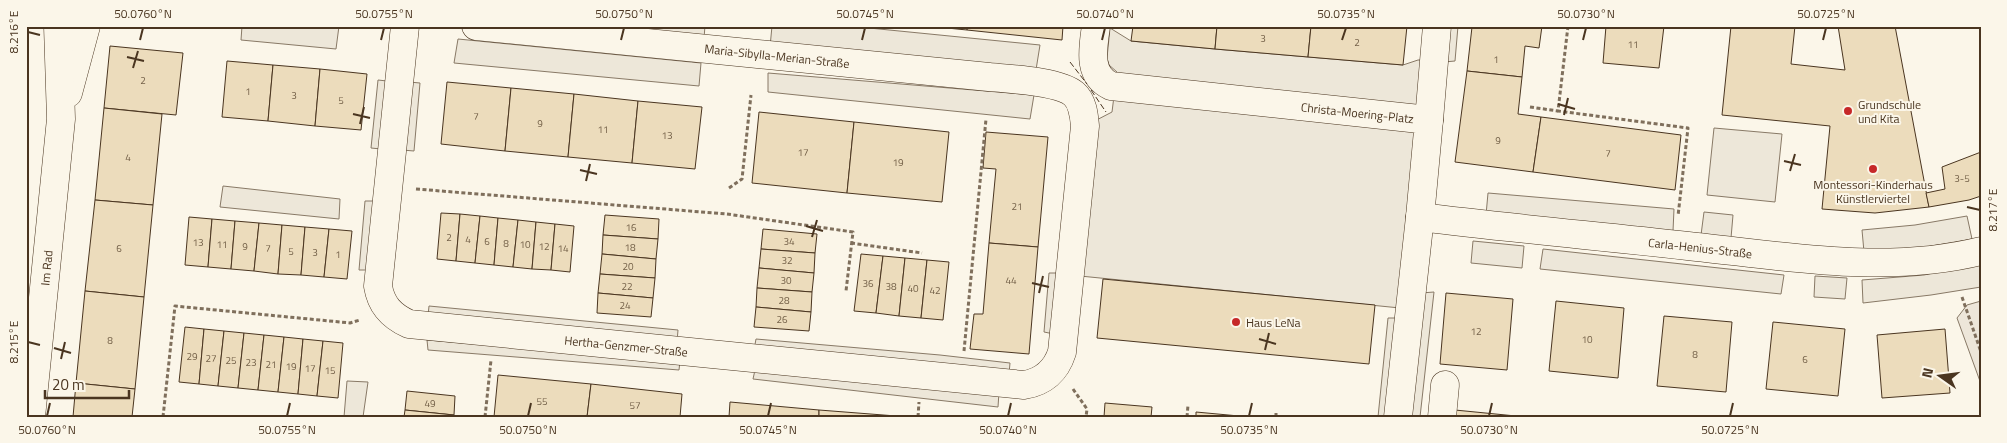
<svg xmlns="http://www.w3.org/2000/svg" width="2007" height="443" font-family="'Titillium Web',sans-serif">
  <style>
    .green { fill: #ede6d9; stroke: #887966 }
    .parking { fill: #ede7d9; stroke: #887966 }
    .building { fill: #ecdcbc; stroke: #4a3520 }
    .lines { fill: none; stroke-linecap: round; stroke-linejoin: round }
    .minor-casing { stroke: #4a3520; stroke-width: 29 }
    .path { stroke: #7f6f5c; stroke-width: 3; stroke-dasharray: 4 2.5; stroke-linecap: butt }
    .minor { stroke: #fbf6e9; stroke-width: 28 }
    .fence { stroke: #4a3520; stroke-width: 1; stroke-dasharray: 6 2.5; stroke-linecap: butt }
    .ticks { fill: none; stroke: #4a3520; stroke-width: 2 }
    .poi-dot { fill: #c62828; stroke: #fbf6e9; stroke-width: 2 }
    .labels { text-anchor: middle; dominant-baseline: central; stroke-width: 4; stroke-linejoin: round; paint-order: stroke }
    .number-label { font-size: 10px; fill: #725f47 }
    .street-label { font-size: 12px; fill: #4a3520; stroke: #fbf6e9 }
    .poi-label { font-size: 12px; fill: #4a3520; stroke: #fbf6e9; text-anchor: start }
    .neatline { fill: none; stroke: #4a3520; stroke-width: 2 }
    .ticks-label { font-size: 12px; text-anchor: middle; fill: #4a3520 }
  </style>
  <rect width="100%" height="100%" fill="#fbf6e9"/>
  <polygon class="green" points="1981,301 1981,384 1957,318 1967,305"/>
  <g class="parking">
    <polygon points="242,26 339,26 336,49 241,40"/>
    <polygon points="601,26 705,26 704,38"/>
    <polygon points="772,26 849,26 1040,45 1035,76 770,47"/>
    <polygon points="1447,26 1458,26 1455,61 1444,62"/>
    <polygon points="1110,28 1131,41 1215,49 1403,65 1418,60 1434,60 1410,309 1070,275 1085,126 1112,112 1117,72 1109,65 1107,58"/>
    <polygon points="458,39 701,63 699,86 454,63"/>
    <polygon points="768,73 1034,95 1030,119 768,92"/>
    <polygon points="378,80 387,81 381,149 371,148"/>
    <polygon points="409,82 420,83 414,151 402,150"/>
    <polygon points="1714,128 1782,134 1775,202 1707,195"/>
    <polygon points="223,186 340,199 339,219 220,207"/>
    <polygon points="1488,193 1674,209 1673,231 1486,215"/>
    <polygon points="365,201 376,201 368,270 359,270"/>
    <polygon points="1704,212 1733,215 1731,238 1701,235"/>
    <polygon points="1967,216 1972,239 1914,249 1864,252 1862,230 1915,225"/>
    <polygon points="1473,241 1524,246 1522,268 1471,263"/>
    <polygon points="1543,249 1784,275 1781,294 1540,269"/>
    <polygon points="1981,262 1981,287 1931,295 1863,303 1862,280 1924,275"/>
    <polygon points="1049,273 1060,273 1054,334 1044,332"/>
    <polygon points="1815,276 1847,278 1845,299 1814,297"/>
    <polygon points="1434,292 1420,417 1408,417 1421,293"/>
    <polygon points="429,306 678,330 677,342 428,316"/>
    <polygon points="1388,318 1396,318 1386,417 1378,417"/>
    <polygon points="756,339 940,355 1010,363 1009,374 754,350"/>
    <polygon points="427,340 680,361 679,370 428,350"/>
    <polygon points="755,370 999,392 998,407 753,379"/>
    <polygon points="347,381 368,382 363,417 344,417"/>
  </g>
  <g class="building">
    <polygon points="927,26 968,26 967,30"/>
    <polygon points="968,26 1063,26 1062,40 967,30"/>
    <polygon points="1133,26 1217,26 1215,49 1131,41"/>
    <polygon points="1217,26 1311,26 1308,57 1215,49"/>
    <polygon points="1311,26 1407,26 1403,65 1308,57"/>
    <polygon points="1484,26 1542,26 1539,48 1525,46 1522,77 1467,71 1472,27 1483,28"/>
    <polygon points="1606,26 1664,26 1659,68 1603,63"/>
    <polygon points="1731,26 1795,26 1791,64 1845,70 1838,26 1895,26 1929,207 1875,213 1822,209 1830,126 1722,115"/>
    <polygon points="110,46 183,53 176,115 104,108"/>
    <polygon points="227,61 273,65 268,121 222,117"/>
    <polygon points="273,65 320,69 315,126 268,121"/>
    <polygon points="320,69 367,74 361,130 315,126"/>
    <polygon points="1467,71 1522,77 1518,114 1541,117 1533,172 1455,162"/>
    <polygon points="447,82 511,88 505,151 441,144"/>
    <polygon points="511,88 574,94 568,157 505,151"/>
    <polygon points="574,94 638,101 632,163 568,157"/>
    <polygon points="638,101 702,107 695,169 632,163"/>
    <polygon points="104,108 162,114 153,205 95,200"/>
    <polygon points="759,112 854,122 847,193 752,183"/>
    <polygon points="1541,117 1681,135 1675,190 1533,172"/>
    <polygon points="854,122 949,132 942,202 847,193"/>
    <polygon points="986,132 1048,137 1038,247 989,243 996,169 983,168"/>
    <polygon points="1981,152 1981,196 1969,200 1929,207 1926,193 1945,189 1942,167"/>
    <polygon points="95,200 153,205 144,297 85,291"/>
    <polygon points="441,213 460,214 456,261 437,259"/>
    <polygon points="460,214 480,216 475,263 456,261"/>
    <polygon points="605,215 659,219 658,239 603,235"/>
    <polygon points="480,216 498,218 494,265 475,263"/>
    <polygon points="189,217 212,219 208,267 185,265"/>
    <polygon points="498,218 518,220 513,267 494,265"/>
    <polygon points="212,219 235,221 231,269 208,267"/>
    <polygon points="518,220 536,222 532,269 513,267"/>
    <polygon points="235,221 259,223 254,271 231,269"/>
    <polygon points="536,222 555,224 551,270 532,269"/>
    <polygon points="259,223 282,225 278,274 254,271"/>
    <polygon points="555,224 574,226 570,272 551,270"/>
    <polygon points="282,225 305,227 301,275 278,274"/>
    <polygon points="305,227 329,229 324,277 301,275"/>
    <polygon points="329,229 352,231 347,279 324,277"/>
    <polygon points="763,229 817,234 815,253 761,249"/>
    <polygon points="603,235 658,239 656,259 602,254"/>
    <polygon points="989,243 1038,247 1029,354 970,349 974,314 983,314"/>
    <polygon points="761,249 815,253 814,273 759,268"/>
    <polygon points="602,254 656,259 655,278 600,274"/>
    <polygon points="861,254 883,256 876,313 854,311"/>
    <polygon points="883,256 905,258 899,316 876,313"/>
    <polygon points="905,258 927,260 921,318 899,316"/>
    <polygon points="927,260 949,262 943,320 921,318"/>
    <polygon points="759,268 814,273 812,292 757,288"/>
    <polygon points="600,274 655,278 653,298 598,293"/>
    <polygon points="1103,279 1375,305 1369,364 1097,338"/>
    <polygon points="757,288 812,292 811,312 756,307"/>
    <polygon points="85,291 144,297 135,389 76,383"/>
    <polygon points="598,293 653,298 651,317 597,313"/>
    <polygon points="1446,293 1513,299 1507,370 1440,364"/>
    <polygon points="1556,301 1624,308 1618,378 1549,371"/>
    <polygon points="756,307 811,312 809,331 754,327"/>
    <polygon points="1664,316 1732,322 1726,392 1657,386"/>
    <polygon points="1773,322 1845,329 1838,396 1766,389"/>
    <polygon points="185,327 204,329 199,384 179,382"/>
    <polygon points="204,329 224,331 218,386 199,384"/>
    <polygon points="1945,329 1950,393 1882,398 1877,335"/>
    <polygon points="224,331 244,333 238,388 218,386"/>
    <polygon points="244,333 264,335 258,390 238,388"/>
    <polygon points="264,335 284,337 278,392 258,390"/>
    <polygon points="284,337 303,339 298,394 278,392"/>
    <polygon points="303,339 323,341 317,396 298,394"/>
    <polygon points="323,341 343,343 338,398 317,396"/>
    <polygon points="498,375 591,384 587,417 494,417"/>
    <polygon points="76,383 135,389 132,417 73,417"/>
    <polygon points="591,384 682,394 680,417 587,417"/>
    <polygon points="407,391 455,396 454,415 405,410"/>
    <polygon points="730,402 819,410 819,417 729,417"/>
    <polygon points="1105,403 1152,407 1151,417 1104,417"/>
    <polygon points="405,410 454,415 453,417 404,417"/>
    <polygon points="819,410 909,417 819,417"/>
    <polygon points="1455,410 1526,417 1455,417"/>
    <polygon points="1196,412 1239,416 1196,417"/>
  </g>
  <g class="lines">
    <defs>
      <g id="minor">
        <path id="s1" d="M405,26L378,286C381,305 391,316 409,324L1024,385C1043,382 1056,371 1062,352L1085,126C1084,115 1083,102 1074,94C1059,81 1010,79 989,77L476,26"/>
        <path id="s2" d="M1096,26C1093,48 1087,75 1111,86L1429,120L1420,217L1398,417"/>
        <polyline points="68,93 86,26"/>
        <polyline points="1429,120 1437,26"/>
        <path id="s3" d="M1420,217C1509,228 1598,236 1688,246C1784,256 1885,275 1981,251"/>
        <path id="s4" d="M31,417L61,119L58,26"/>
        <polyline points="1442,417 1445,385"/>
      </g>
    </defs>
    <use href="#minor" class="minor-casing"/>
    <g class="path">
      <polyline points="1568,26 1558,111 1688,128 1678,216"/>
      <polyline points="1530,107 1558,111"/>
      <polyline points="729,188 742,179 751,95"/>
      <polyline points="416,189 727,214 853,232 846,291"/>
      <polyline points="851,243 922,253"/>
      <polyline points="1962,297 1981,352"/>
      <polyline points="964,351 986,119"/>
      <polyline points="1073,389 1087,409 1086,417"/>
      <polyline points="163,417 175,306 350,323 360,320"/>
      <polyline points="485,417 491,360"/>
      <polyline points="918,417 919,402"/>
      <polyline points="1187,417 1188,405"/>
      <polyline points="1276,417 1276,413"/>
    </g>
    <use href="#minor" class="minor"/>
    <g class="fence">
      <polyline points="1070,62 1087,84"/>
      <polyline points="1091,90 1106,112"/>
    </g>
  </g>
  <path class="ticks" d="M28,32L40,35M140,40L143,28M381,40L384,28M621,40L624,28M862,40L865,28M1102,40L1105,28M1342,40L1346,28M1583,40L1586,28M1823,40L1826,28M127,57L144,61M133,68L138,51M1558,104L1575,109M353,114L370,118M1564,115L1568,98M360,124L364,107M1784,161L1801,165M580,170L597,174M1790,171L1795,154M586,181L590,164M1967,207L1980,210M806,226L823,231M812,237L817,220M1032,283L1049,287M1039,293L1043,276M1259,339L1276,344M28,342L40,345M54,348L71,353M1265,350L1269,333M61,359L65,342M47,416L50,403M287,416L290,403M528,416L531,403M768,416L771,403M1008,416L1011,403M1249,416L1252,403M1489,416L1492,403M1730,416L1733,403"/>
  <g class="poi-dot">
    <circle cx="1848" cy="111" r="5"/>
    <circle cx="1873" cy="169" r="5"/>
    <circle cx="1236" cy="322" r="5"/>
  </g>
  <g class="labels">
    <g class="number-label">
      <text x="1263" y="38">3</text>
      <text x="1357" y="42">2</text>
      <text x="1633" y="44">11</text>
      <text x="1496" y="59">1</text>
      <text x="143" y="80">2</text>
      <text x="248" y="91">1</text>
      <text x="294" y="95">3</text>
      <text x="341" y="100">5</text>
      <text x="476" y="116">7</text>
      <text x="540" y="123">9</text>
      <text x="603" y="129">11</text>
      <text x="667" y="135">13</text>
      <text x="1498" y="140">9</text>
      <text x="803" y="152">17</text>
      <text x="1608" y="153">7</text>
      <text x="128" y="157">4</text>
      <text x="898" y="162">19</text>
      <text x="1962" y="178">3-5</text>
      <text x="1017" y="206">21</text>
      <text x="631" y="227">16</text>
      <text x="449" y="237">2</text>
      <text x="468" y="239">4</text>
      <text x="487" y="241">6</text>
      <text x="789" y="241">34</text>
      <text x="198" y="242">13</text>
      <text x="506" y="243">8</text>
      <text x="222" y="244">11</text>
      <text x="525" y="244">10</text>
      <text x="245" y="246">9</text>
      <text x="544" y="246">12</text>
      <text x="630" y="247">18</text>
      <text x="119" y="248">6</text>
      <text x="268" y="248">7</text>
      <text x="563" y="248">14</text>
      <text x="291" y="251">5</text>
      <text x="315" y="252">3</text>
      <text x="338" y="254">1</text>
      <text x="787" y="260">32</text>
      <text x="628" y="266">20</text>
      <text x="786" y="280">30</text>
      <text x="1011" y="280">44</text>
      <text x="868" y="283">36</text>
      <text x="627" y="286">22</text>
      <text x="891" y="286">38</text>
      <text x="913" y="288">40</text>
      <text x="935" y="290">42</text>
      <text x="784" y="300">28</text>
      <text x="625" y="305">24</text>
      <text x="782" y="319">26</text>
      <text x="1476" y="331">12</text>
      <text x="1587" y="339">10</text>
      <text x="110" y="340">8</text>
      <text x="1695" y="354">8</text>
      <text x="192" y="356">29</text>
      <text x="211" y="358">27</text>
      <text x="1805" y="359">6</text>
      <text x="231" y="360">25</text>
      <text x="251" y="362">23</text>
      <text x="271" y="364">21</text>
      <text x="291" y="366">19</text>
      <text x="310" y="368">17</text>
      <text x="330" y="370">15</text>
      <text x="542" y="401">55</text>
      <text x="430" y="403">49</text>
      <text x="635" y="405">57</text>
    </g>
    <g class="street-label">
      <text transform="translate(777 56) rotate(6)">Maria-Sibylla-Merian-Straße</text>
      <text stroke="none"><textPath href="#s2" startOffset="315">Christa-Moering-Platz</textPath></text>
      <text stroke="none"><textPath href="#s3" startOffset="282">Carla-Henius-Straße</textPath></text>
      <text stroke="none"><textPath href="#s4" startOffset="150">Im Rad</textPath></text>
      <text stroke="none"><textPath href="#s1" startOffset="531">Hertha-Genzmer-Straße</textPath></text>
    </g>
    <g class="poi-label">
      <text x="1858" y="104">Grundschule<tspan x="1858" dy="14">und Kita</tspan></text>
      <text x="1873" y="184" text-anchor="middle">Montessori-Kinderhaus<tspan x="1873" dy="14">Künstlerviertel</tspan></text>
      <text x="1246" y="322">Haus LeNa</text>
    </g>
  </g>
  <rect width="2007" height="443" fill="none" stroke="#fbf6e9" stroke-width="55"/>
  <g transform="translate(1940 376) rotate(284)" stroke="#fbf6e9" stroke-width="4" paint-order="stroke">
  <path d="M0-4L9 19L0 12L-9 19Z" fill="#4a3520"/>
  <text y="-8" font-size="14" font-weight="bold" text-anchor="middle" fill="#4a3520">N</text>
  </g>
  <path d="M45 390v8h84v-8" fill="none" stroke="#4a3520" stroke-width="2.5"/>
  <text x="52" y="390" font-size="15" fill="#4a3520" stroke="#fbf6e9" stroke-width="4" paint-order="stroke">20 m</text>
  <rect x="28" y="28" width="1952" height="388" class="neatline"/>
  <g class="ticks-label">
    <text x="143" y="18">50.0760°N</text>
    <text x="384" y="18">50.0755°N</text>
    <text x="624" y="18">50.0750°N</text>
    <text x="865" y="18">50.0745°N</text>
    <text x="1105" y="18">50.0740°N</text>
    <text x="1346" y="18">50.0735°N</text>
    <text x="1586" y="18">50.0730°N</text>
    <text x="1826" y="18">50.0725°N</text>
    <text transform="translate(14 32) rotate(-90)" y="4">8.216°E</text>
    <text transform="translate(1993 210) rotate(-90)" y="4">8.217°E</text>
    <text transform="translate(14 342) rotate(-90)" y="4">8.215°E</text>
    <text x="47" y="434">50.0760°N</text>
    <text x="287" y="434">50.0755°N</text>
    <text x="528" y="434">50.0750°N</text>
    <text x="768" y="434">50.0745°N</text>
    <text x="1008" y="434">50.0740°N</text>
    <text x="1249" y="434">50.0735°N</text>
    <text x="1489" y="434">50.0730°N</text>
    <text x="1730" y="434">50.0725°N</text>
  </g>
</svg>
